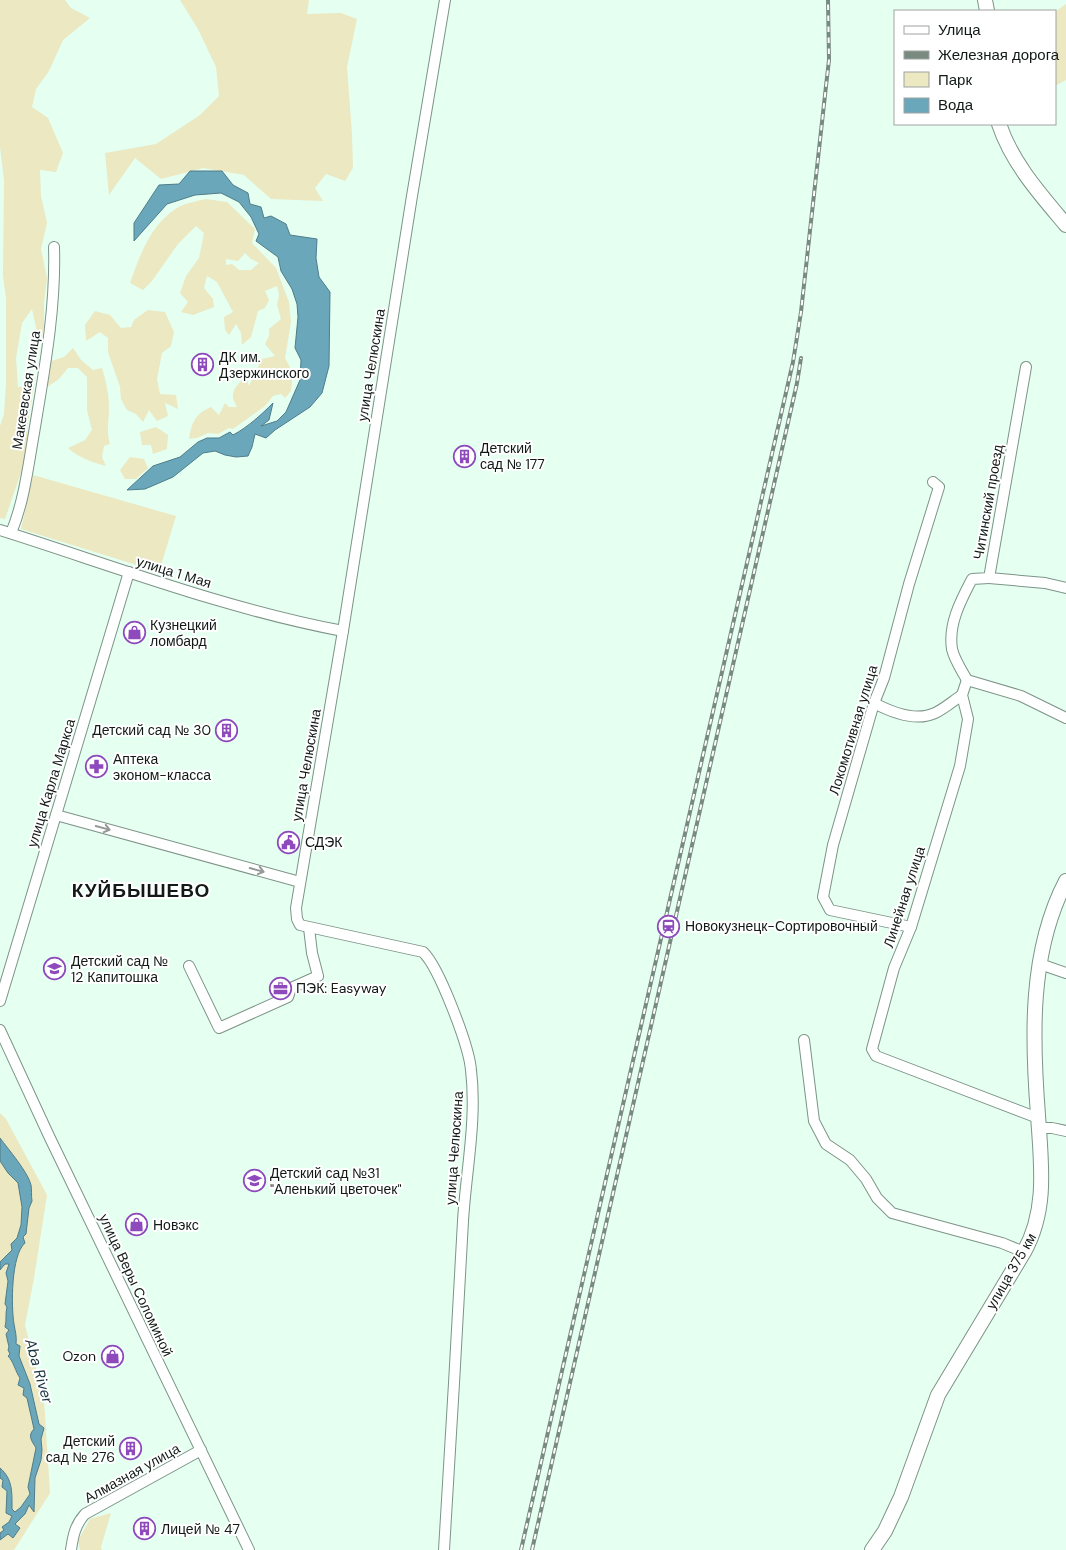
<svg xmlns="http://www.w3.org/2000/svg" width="1066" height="1550" font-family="'DM Sans',sans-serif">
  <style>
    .green { fill: #ebe8c2; fill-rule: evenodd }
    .water { fill: #6aa7bb; stroke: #4f7d8a }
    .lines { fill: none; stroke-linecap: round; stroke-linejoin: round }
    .minor-casing { stroke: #7d9488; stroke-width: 12 }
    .major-casing { stroke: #7d9488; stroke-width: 16 }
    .minor { stroke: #fff; stroke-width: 10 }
    .major { stroke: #fff; stroke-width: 14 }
    .rail-casing { stroke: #798a81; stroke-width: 4 }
    .rail { stroke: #fff; stroke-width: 2; stroke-dasharray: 5.5; stroke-linecap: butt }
    .oneway { stroke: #949896 }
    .labels { text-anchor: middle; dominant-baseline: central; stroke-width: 4; stroke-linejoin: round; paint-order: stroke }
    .poi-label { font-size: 14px; fill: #111a16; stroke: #fff; text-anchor: start }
    .street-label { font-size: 14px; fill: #111a16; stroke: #fff }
    .water-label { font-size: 15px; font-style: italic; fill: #15343d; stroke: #fff }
    .district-label { font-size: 19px; font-weight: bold; letter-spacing: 1px; fill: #111a16; stroke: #fff }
  </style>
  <rect width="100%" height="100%" fill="#e5fff1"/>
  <g class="green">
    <polygon points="0,0 65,0 71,8 90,18 63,40 49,71 36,89 32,107 48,118 63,153 56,172 40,170 41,196 47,223 41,249 47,278 44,303 44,327 40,345 32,309 22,323 16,358 18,387 34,386 28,422 26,458 5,519 0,518 0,426 4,414 6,384 6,298 3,276 4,180 0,147"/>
    <polygon points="180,0 309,0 307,14 341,13 357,19 347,67 352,134 353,168 345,181 326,174 315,188 323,201 271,199 244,175 203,168 161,179 135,158 109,195 105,153 156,144 200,115 219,96 216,67 198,29"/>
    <polygon points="1066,4 1066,80 1055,86 1055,12"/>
    <path d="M206,199L227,202L255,229L252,243L276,268L289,302L291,322L285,358L293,373L291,391L285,398L281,394L273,396L265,406L233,429L229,428L218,434L208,433L197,438L189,439C192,422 195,414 211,407L219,415L225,403L229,407H237C228,393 235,387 246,376L249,386L262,359L275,356L265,344L269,336V329L281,319L277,305L279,294L277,286L265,291L269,300L265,308L258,311L251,337L242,345L241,333L236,324L229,335L225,330L224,317L233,312L217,282L207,276L204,288L213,299L214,307L193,315L181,312L188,302L180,293L186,276L199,258L204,233L196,226L178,244L152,281L143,290L130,283C140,255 150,225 177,208C185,203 197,201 206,199ZM245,253L251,259L259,263L251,270H239L232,264L226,265V259L238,261Z"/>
    <polygon points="148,310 165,312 174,332 171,346 162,353 157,379 160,394 176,395 178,409 165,403 168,416 157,421 149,410 143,422 136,414 127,410 121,399 120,387 108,352 108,338 100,332 86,341 85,325 95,311 110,315 121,328 131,327 134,320"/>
    <path d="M73,348L81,360L93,370L102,368C106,381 109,394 109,408C109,420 106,432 110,444L104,446L102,457L106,466C92,462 79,458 68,448L85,440L92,430L87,410V377L78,368H68L59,379L47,387L51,361L64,357Z"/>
    <polygon points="156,427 168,435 167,449 153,454 151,445 142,445 140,432"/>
    <polygon points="130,457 144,459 148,468 136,479 125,479 120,470"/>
    <polygon points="33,475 176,516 159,572 21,529"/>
    <polygon points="0,1113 6,1119 47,1195 34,1278 25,1325 44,1400 50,1493 14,1550 0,1550"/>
    <polygon points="111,1513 101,1547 102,1550 80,1550 78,1541 90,1519"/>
  </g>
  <g class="water">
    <path d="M190,171H222L233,185L248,193L250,204L261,207L264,218L271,216L286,224L290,235L317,239L316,258L319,277L330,292L329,366L322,393L310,407L275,430L266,438L255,434L252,447L248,456L236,457L225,455L215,451L203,453L173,477L145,489L127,490L153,466L180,457L198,442L207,438H219L230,432L233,435C248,427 261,415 273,403L269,420L261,426L277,421L286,412L300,380L301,360L295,348L298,317L297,304L292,289L281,271L278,257L256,241L259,234L251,217L239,202L221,193L195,195L167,204L134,241V223L159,185L179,184Z"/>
    <path d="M0,1138C8,1149 28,1172 31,1185C32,1190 31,1195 32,1201L29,1208L26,1234L23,1237L25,1243C11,1255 11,1306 14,1324C15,1331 17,1336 16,1344L20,1346L19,1356L30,1384L39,1424L44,1428L41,1439L42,1450L41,1460L35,1478L34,1512L29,1505L25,1514L15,1524L20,1528L13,1538L8,1534L0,1540V1533L4,1530L2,1527L9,1522L12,1516L6,1513L7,1491L2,1487L3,1480L0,1478V1468C13,1479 12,1493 12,1509L15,1512L21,1507L30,1494L28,1487L36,1448C32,1441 27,1436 34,1429L27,1398L23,1395L24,1388L18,1385L20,1378C15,1371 14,1362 8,1356L10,1354L8,1350L9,1347L6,1334L9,1330L5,1327C7,1320 5,1314 7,1307L5,1304L8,1281L6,1273L9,1264H5L0,1270V1262L12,1250L11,1244L17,1238L21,1225L22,1207L18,1183L8,1173L0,1161Z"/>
  </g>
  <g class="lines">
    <defs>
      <g id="minor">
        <path d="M0,530C114,566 226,609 343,631"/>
        <path d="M11,533C24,502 28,467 34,433C44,372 56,309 54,247"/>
        <polyline points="989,578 1045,583 1066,588"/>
        <path d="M967,680C962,671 954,659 952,649C948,624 961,600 972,579L989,578L1026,367"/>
        <path d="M874,703C891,712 916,722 935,713C944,709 953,701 962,695"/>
        <polyline points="56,815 300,882"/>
        <polyline points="911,927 830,910 823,897 833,845 874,703 884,678 909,584 939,487 933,482"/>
        <polyline points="1040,964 1066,973"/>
        <polyline points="189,966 219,1028 288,997 291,988 318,976 312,953 309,928"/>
        <polyline points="0,1001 129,572"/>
        <polyline points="0,1030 49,1136 249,1550"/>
        <polyline points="804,1040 814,1121 826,1144 850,1160 866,1179 877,1198 892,1213 1002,1243 1024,1252"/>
        <polyline points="1038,1118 876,1056 872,1049 894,968 911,927 960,766 968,719 962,695 967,680 1021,696 1066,718"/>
        <polyline points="1039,1128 1052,1128 1066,1131"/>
        <path d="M71,1550C73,1536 75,1525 85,1514L201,1450"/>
        <path d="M444,1550C451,1440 457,1331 463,1221C466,1171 477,1120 471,1070C469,1046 439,967 423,952L300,925L297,919L296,908L343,631L412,196L445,0"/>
      </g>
      <g id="major">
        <polyline points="985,0 987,11"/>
        <path d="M999,124C1012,163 1040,194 1066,225"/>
        <path d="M872,1550L885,1531L901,1497L938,1395L1024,1252C1048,1209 1041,1163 1038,1115C1032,1038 1029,952 1066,881"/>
      </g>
    </defs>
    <use href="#minor" class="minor-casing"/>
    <use href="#major" class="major-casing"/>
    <use href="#minor" class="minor"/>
    <use href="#major" class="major"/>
    <defs>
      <g id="rail">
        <polyline points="521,1550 793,362 801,312 826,86 829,60 828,0"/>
        <polyline points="532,1550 797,383 801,358"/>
      </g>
    </defs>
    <use href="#rail" class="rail-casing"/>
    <use href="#rail" class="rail"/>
  </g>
  <defs><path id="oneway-shaft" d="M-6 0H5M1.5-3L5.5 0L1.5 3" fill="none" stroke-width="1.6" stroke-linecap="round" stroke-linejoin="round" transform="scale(1.25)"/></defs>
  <g class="oneway">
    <use href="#oneway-shaft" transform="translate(103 828) rotate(15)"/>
    <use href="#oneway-shaft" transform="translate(257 870) rotate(15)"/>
  </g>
  <defs>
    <symbol id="building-ring" viewBox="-11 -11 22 22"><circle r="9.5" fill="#fff" stroke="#8e49bc" stroke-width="1.5"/><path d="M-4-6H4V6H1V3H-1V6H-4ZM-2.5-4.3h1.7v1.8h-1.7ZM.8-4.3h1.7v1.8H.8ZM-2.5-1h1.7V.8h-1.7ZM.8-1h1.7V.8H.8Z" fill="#8e49bc"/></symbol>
    <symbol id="shop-ring" viewBox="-11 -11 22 22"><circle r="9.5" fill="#fff" stroke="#8e49bc" stroke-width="1.5"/><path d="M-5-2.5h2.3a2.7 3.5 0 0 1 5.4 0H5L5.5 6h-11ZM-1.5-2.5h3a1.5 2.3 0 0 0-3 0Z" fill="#8e49bc"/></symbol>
    <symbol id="pharmacy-ring" viewBox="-11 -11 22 22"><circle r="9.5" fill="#fff" stroke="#8e49bc" stroke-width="1.5"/><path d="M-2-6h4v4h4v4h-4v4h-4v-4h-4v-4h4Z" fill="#8e49bc"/></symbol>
    <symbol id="civic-ring" viewBox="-11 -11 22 22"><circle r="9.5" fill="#fff" stroke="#8e49bc" stroke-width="1.5"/><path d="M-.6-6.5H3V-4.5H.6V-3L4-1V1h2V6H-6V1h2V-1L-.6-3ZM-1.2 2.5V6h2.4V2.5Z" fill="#8e49bc"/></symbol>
    <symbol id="station-ring" viewBox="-11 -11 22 22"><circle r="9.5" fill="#fff" stroke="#8e49bc" stroke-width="1.5"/><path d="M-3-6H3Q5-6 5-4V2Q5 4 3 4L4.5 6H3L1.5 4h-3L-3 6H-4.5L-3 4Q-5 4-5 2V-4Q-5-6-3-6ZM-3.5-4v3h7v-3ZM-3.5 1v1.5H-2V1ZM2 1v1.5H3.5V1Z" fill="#8e49bc"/></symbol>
    <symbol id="school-ring" viewBox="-11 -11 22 22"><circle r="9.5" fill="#fff" stroke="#8e49bc" stroke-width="1.5"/><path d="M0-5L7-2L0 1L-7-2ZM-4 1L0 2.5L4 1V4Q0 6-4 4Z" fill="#8e49bc"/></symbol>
    <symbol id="office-ring" viewBox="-11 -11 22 22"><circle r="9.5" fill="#fff" stroke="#8e49bc" stroke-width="1.5"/><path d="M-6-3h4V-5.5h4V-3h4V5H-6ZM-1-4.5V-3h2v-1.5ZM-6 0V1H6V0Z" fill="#8e49bc"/></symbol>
  </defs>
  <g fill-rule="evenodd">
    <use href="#building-ring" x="190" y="352" width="25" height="25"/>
    <use href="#building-ring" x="452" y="444" width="25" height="25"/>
    <use href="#shop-ring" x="122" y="620" width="25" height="25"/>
    <use href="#building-ring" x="214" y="718" width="25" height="25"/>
    <use href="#pharmacy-ring" x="84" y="754" width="25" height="25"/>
    <use href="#civic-ring" x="276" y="830" width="25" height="25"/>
    <use href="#station-ring" x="656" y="914" width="25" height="25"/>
    <use href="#school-ring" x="42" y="956" width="25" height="25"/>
    <use href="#office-ring" x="268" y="976" width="25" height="25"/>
    <use href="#school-ring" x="242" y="1168" width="25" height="25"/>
    <use href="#shop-ring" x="124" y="1212" width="25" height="25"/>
    <use href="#shop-ring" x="100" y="1344" width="25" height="25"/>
    <use href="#building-ring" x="118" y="1436" width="25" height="25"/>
    <use href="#building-ring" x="132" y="1516" width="25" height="25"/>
  </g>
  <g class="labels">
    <g class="poi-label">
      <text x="219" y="357">ДК им.<tspan x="219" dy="16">Дзержинского</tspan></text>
      <text x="480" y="448">Детский<tspan x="480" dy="16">сад № 177</tspan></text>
      <text x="150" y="625">Кузнецкий<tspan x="150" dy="16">ломбард</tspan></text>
      <text x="211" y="730" text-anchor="end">Детский сад № 30</text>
      <text x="113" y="759">Аптека<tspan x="113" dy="16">эконом-класса</tspan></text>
      <text x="305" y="842">СДЭК</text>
      <text x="685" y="926">Новокузнецк-Сортировочный</text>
      <text x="71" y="961">Детский сад №<tspan x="71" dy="16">12 Капитошка</tspan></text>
      <text x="296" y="988">ПЭК: Easyway</text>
      <text x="270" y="1173">Детский сад №31<tspan x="270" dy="16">"Аленький цветочек"</tspan></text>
      <text x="153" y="1225">Новэкс</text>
      <text x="96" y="1356" text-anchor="end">Ozon</text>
      <text x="115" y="1441" text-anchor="end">Детский<tspan x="115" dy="16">сад № 276</tspan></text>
      <text x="161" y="1529">Лицей № 47</text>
    </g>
    <g class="street-label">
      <text transform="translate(371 365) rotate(-81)">улица Челюскина</text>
      <text transform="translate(26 390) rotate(-81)">Макеевская улица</text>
      <text transform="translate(988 502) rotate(-80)">Читинский проезд</text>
      <text transform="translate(174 572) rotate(17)">улица 1 Мая</text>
      <text transform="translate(853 730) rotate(-73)">Локомотивная улица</text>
      <text transform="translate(306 765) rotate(-80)">улица Челюскина</text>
      <text transform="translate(51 783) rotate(-73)">улица Карла Маркса</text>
      <text transform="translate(904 897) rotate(-72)">Линейная улица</text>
      <text transform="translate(454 1148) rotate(-86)">улица Челюскина</text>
      <text transform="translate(1011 1271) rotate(-60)">улица 375 км</text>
      <text transform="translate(136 1285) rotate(65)">улица Веры Соломиной</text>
      <text transform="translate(132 1473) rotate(-29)">Алмазная улица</text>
    </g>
    <g class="water-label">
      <text transform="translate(39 1371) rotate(74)">Aba River</text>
    </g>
    <g class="district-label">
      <text x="141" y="890">КУЙБЫШЕВО</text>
    </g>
  </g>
  <rect x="894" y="10" width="162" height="115" fill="#ffffff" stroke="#a0a3a2"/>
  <rect x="904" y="26" width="25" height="8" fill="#ffffff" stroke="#a0a3a2"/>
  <text x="938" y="35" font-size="15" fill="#111a16">Улица</text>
  <rect x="904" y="51" width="25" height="8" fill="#798a81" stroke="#a0a3a2"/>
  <text x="938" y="60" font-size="15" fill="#111a16">Железная дорога</text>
  <rect x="904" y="72" width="25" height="15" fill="#ebe8c2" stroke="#a0a3a2"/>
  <text x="938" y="85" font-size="15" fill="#111a16">Парк</text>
  <rect x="904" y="98" width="25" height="15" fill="#6aa7bb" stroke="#a0a3a2"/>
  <text x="938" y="110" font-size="15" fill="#111a16">Вода</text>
</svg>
